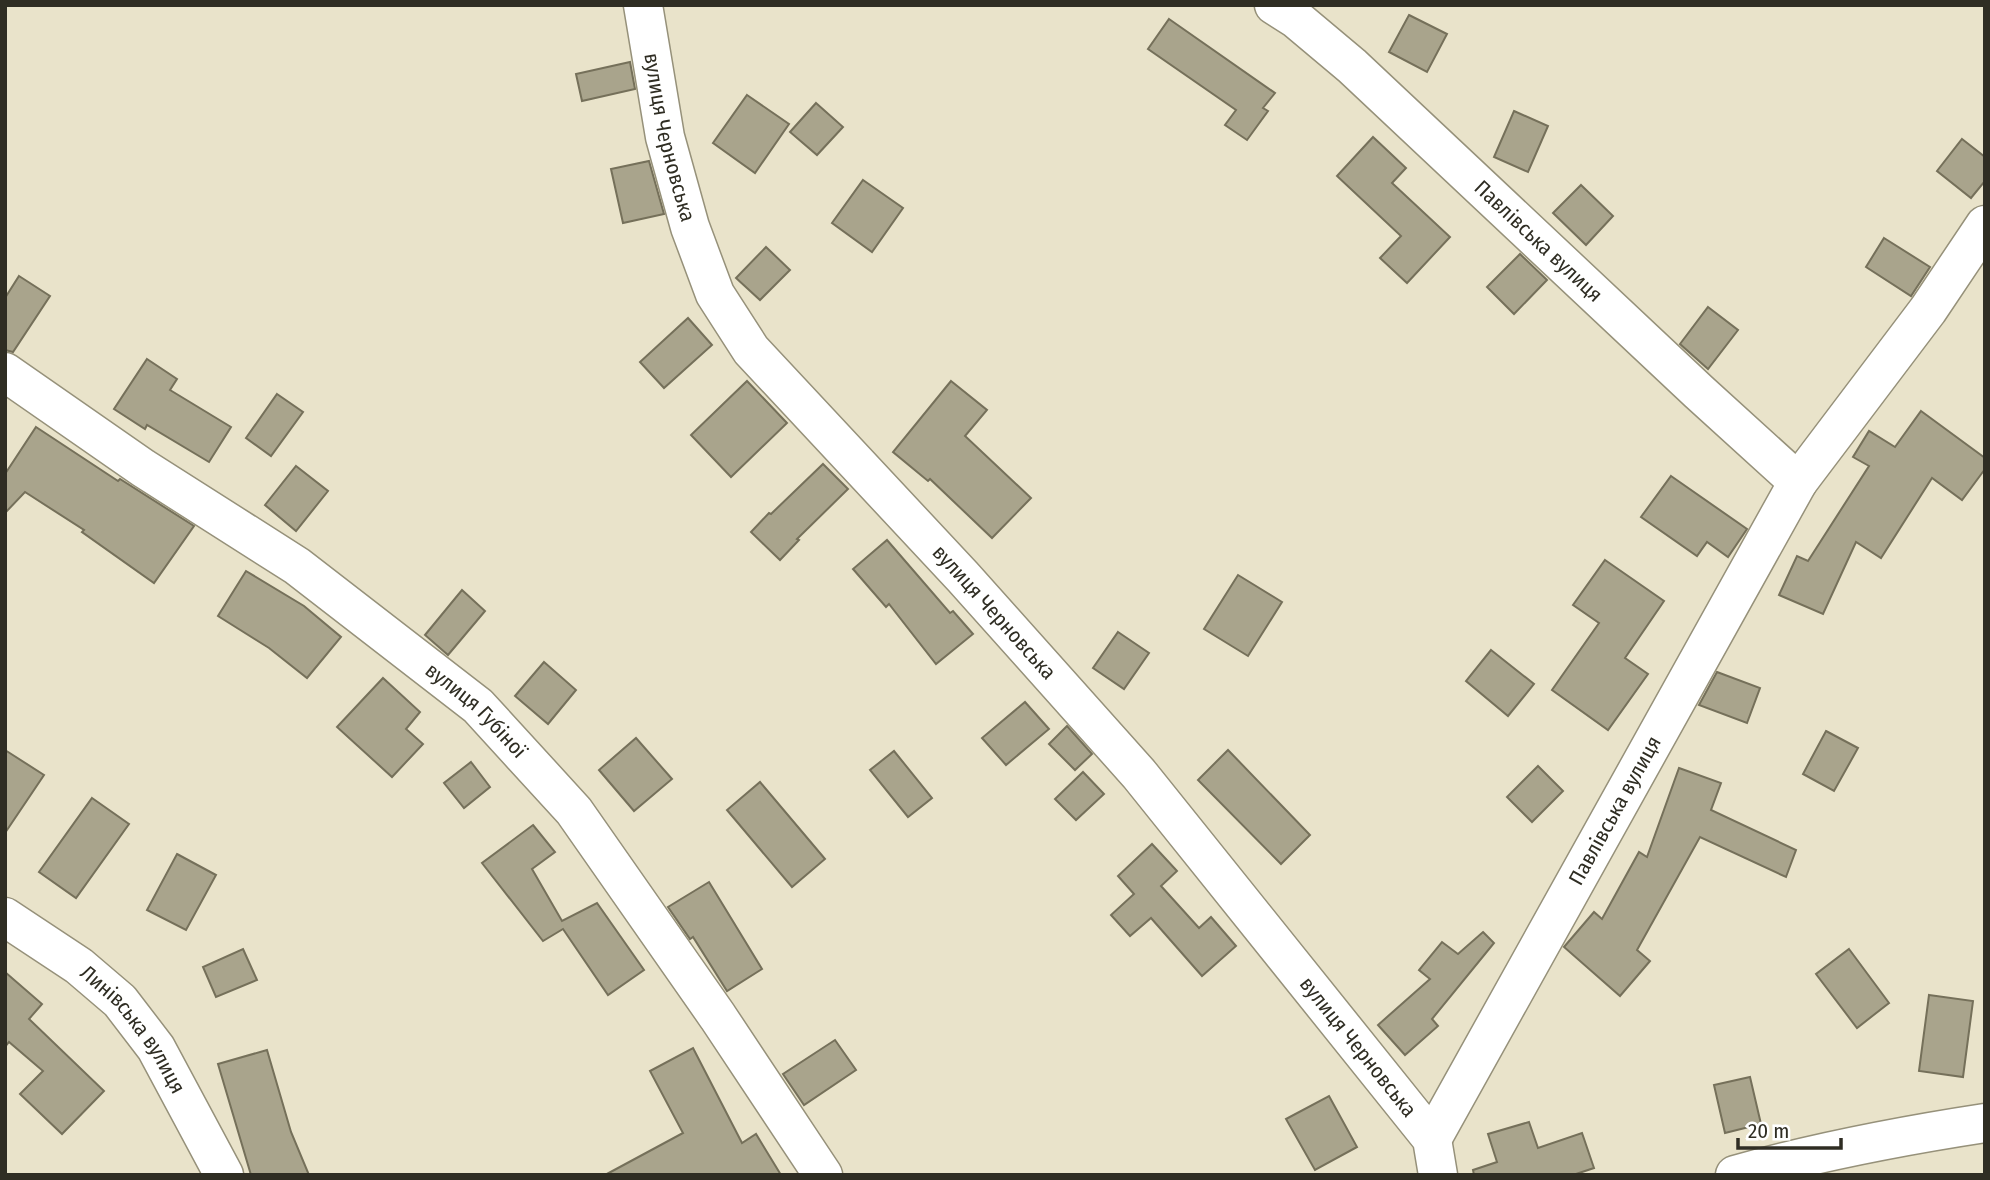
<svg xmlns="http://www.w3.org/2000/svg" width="1990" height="1180" font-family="'Fira Sans Condensed',sans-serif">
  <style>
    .building { fill: #a9a48c; stroke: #75705a; stroke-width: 2 }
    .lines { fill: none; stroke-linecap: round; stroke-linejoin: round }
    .minor-casing { stroke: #96917a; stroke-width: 41 }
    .major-casing { stroke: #96917a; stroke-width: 41 }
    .minor { stroke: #fff; stroke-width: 38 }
    .major { stroke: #fff; stroke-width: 38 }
    .labels { text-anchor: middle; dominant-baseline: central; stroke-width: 5; stroke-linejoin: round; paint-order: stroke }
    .street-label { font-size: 21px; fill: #2f2d23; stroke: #fff }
  </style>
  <rect width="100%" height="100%" fill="#e9e3ca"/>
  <g class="building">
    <polygon points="1409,15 1447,34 1427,72 1389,52"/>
    <polygon points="1169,19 1275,93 1263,108 1268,111 1247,140 1225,125 1236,110 1148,49"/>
    <polygon points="630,62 635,89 582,101 576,74"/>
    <polygon points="747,95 789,124 755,173 713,143"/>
    <polygon points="816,103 843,127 817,155 790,132"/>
    <polygon points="1514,111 1548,126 1528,172 1494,157"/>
    <polygon points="1373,137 1406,168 1392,183 1450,237 1407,283 1380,258 1401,236 1337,176"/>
    <polygon points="1962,139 1985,157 1985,181 1971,198 1937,171"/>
    <polygon points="649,161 664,214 623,223 611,169"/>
    <polygon points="863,180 903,208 872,252 832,223"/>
    <polygon points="1581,185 1613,216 1586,245 1553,213"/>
    <polygon points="1884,238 1930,267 1911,296 1866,267"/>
    <polygon points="766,247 790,270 760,300 736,278"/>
    <polygon points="1520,254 1547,280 1514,314 1487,287"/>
    <polygon points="19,276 50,296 13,352 5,350 5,298"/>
    <polygon points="1708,307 1738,330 1708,369 1680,344"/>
    <polygon points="688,318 712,345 664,388 640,362"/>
    <polygon points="147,359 177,379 170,390 231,427 209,462 147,425 145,429 114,409"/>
    <polygon points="747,381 787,423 731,477 691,435"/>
    <polygon points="951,381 987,410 965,436 1031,498 992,538 930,479 928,481 893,452"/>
    <polygon points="277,394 303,412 271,456 246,438"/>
    <polygon points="1921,411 1985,458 1985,469 1962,500 1932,478 1881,558 1856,542 1823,614 1779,595 1797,556 1808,561 1869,466 1853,457 1869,431 1895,447"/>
    <polygon points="36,427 118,481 120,479 194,526 154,583 82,532 84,530 25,492 5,513 5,474"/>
    <polygon points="823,464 848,489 797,539 799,540 780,560 751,532 769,513 771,514"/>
    <polygon points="296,466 328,491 296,531 265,505"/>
    <polygon points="1671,476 1747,529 1728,557 1707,542 1697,556 1641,517"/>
    <polygon points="887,540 950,613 953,611 973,634 936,664 889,604 886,607 853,569"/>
    <polygon points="1605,560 1664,601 1625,658 1648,674 1608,730 1552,690 1599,623 1573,605"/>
    <polygon points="246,571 304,606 341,637 307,678 269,648 218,616"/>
    <polygon points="1238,575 1282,602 1248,656 1204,629"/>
    <polygon points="462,590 485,611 448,655 425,635"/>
    <polygon points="1118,632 1149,653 1124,689 1093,668"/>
    <polygon points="1491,650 1534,684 1508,716 1466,681"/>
    <polygon points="544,662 576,690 548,724 515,696"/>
    <polygon points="1717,672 1760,688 1747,723 1699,705"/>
    <polygon points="383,678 420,712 406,729 423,744 392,777 337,727"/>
    <polygon points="1025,702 1049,729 1006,765 982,738"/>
    <polygon points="1067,726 1092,754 1075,770 1049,744"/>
    <polygon points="1826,731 1858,748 1834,791 1803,774"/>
    <polygon points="636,738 672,779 634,811 599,770"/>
    <polygon points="5,750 44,775 5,833"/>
    <polygon points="1228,750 1310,835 1281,864 1198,780"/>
    <polygon points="894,751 932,798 908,817 870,770"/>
    <polygon points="471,762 490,787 464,808 444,783"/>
    <polygon points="1538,766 1563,791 1532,822 1507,797"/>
    <polygon points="1679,768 1721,783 1711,810 1796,850 1786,877 1700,837 1637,950 1650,961 1620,996 1564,947 1594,912 1602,919 1639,852 1647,857"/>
    <polygon points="1083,772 1104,794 1076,820 1055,799"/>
    <polygon points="760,782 825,859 792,887 727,810"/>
    <polygon points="92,798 129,824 76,898 39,872"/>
    <polygon points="533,825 555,852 532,869 562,921 597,903 644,970 608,995 563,929 543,941 482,863"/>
    <polygon points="1152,844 1177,871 1161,886 1199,928 1211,917 1236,946 1202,976 1151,918 1130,936 1111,915 1134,894 1118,876"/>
    <polygon points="177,854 216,875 186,930 147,910"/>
    <polygon points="709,882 762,969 727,991 693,937 690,939 668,907"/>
    <polygon points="1483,932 1494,943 1432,1019 1438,1026 1405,1055 1378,1025 1430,979 1419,970 1442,942 1458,954"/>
    <polygon points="243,949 257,980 216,997 203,967"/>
    <polygon points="1849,949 1889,1003 1857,1028 1816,974"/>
    <polygon points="5,972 42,1004 29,1019 104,1091 62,1134 20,1094 43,1071 9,1042 5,1047"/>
    <polygon points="1929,995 1973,1001 1963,1077 1919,1071"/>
    <polygon points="835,1040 856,1070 804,1105 783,1074"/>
    <polygon points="693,1048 742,1143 756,1134 781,1175 605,1175 683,1133 650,1071"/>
    <polygon points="267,1050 291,1132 309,1175 251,1175 218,1064"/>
    <polygon points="1750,1077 1761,1124 1725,1133 1714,1085"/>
    <polygon points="1329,1096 1357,1147 1315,1170 1286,1119"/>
    <polygon points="1529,1122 1538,1148 1582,1133 1594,1168 1573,1175 1474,1175 1473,1170 1497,1162 1488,1134"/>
  </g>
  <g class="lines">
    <defs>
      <g id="minor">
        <path id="s1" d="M643,5L665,137L690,227L715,294L751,350L963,577L1139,774L1432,1139L1438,1175"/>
        <path id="s2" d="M1274,5L1296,19L1352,66L1699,392L1798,482"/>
        <path id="s3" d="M5,372L143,468L297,566L478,706L574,811L718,1017L823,1175"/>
        <path id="s4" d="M5,917L79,966L120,1001L156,1048L224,1175"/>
        <path id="s5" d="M1432,1139L1798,482L1928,310L1985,225"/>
      </g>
      <path id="major" d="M1735,1175C1817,1152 1900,1136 1985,1123"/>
    </defs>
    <use href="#minor" class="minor-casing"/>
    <use href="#major" class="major-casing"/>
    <use href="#minor" class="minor"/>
    <use href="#major" class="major"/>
  </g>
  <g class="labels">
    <g class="street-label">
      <text stroke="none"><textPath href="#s1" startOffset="135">вулиця Черновська</textPath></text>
      <text stroke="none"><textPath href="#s2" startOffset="355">Павлівська вулиця</textPath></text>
      <text stroke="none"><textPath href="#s1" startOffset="723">вулиця Черновська</textPath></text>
      <text stroke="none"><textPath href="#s3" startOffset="581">вулиця Губіної</textPath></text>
      <text stroke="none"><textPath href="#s5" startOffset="376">Павлівська вулиця</textPath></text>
      <text stroke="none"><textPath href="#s4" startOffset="173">Линівська вулиця</textPath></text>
      <text stroke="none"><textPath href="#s1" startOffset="1290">вулиця Черновська</textPath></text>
    </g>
  </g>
  <rect width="1990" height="1180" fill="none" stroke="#2f2d23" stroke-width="14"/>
  <path d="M1738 1138v10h103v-10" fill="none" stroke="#2f2d23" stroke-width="3.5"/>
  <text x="1748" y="1138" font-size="21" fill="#2f2d23" stroke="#ffffff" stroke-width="5" paint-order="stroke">20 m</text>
</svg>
